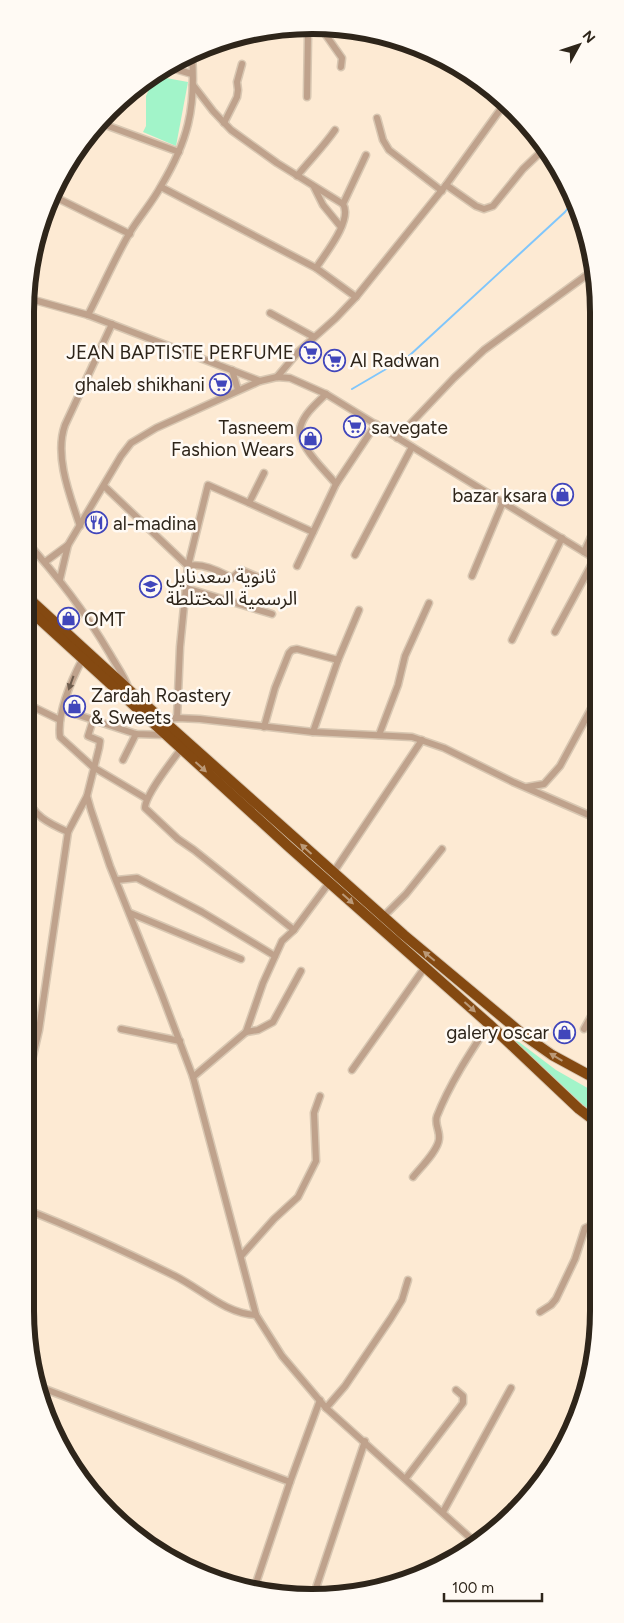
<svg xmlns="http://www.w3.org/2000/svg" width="624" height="1623" font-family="Figtree,'Noto Sans Arabic',sans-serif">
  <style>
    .green { fill: #a2f4c9 }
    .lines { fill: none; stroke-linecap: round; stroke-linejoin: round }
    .stream { stroke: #80c6fb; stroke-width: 2 }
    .minor-casing { stroke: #d8c7b2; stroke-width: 9 }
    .highway-casing { stroke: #d8c7b2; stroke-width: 12 }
    .minor { stroke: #bfa28c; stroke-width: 6 }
    .highway { stroke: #844911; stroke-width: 10 }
    .oneway { fill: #6f5d4d }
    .oneway2 { fill: #b97 }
    .labels { text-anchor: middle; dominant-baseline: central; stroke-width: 5; stroke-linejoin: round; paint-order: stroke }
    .poi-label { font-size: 19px; fill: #2e251a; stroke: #fffaf4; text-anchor: start }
    .rim { fill: none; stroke: #2e251a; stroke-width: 6 }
  </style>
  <rect width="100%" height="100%" fill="#fdead3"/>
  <g class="green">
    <polygon points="155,76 188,82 176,146 143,132 146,126 146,96"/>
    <path d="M503,1030L556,1070L598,1094L599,1118C563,1093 533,1061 503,1030Z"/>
  </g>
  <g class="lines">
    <polyline class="stream" points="352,389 410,355 565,212 574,200"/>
    <defs>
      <g id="minor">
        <polyline points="304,29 308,35 307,97"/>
        <polyline points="323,31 342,58 341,67"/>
        <polyline points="165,66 192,74"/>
        <path d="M193,85L213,111L231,130L277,163L343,204C353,220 325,254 316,268"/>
        <polyline points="377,118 383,140 389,150 442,191"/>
        <polyline points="100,123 179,152"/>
        <polyline points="224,123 237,97 238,90 237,82 242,64"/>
        <path d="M297,176C310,160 324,146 335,130"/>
        <polyline points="446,185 476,206 484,209 493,206 523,169 545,148"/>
        <polyline points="161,187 316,268 356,297"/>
        <polyline points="314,187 323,205 341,227"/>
        <polyline points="55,197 130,234"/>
        <polyline points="343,204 366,155"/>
        <polyline points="27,298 88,315 260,381"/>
        <polyline points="270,313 314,337"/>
        <path d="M88,315C102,288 114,260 129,234C139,217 152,203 161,186C188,141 196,108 192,56"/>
        <polyline points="232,370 238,390"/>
        <polyline points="277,377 299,351 336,318 356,297 446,185 505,103"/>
        <path d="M326,394C317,403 305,413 301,425C294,443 325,470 336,484"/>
        <polyline points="397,438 454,378 484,350 595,269"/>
        <polyline points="264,473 249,503 313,532"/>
        <polyline points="104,486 188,566 180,647 177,718"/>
        <path d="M249,503L208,485L188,566C204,563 218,571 232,578L241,570L258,577"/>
        <path d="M80,526C70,496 54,456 65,425L112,324"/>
        <path d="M25,540C58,577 84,610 110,654C116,665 124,675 128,687"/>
        <polyline points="584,552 597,524"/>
        <polyline points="355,555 412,447"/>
        <polyline points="45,562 68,545"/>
        <polyline points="297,566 336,484 376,424"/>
        <polyline points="472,576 503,502"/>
        <polyline points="60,579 68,545 121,456 131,443 156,428 260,381 277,377 290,378 326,394 597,560"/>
        <polyline points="186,588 272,614"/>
        <polyline points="555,632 595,558"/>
        <polyline points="512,640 562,538"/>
        <path d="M83,658C72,679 57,713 60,737L93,767L147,799"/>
        <polyline points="25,703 60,720"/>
        <polyline points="63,710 136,734 165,735"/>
        <polyline points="93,720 88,736 100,741 99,748 87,796 91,810 110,866 162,995 193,1077 256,1315 282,1356 326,1408 477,1544"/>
        <polyline points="163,720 177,718 200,719 313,732 412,737 444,748 513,782 598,819"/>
        <polyline points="264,727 275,688 289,653 292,650 297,649 338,660 359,610"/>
        <polyline points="313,732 338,660"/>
        <polyline points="379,735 398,685 405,656 429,603"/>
        <path d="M181,749C172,761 145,795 145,808L178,839L194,850L294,930"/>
        <polyline points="123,760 136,734"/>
        <polyline points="527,787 544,784 560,766 598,696"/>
        <path d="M25,794C33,816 48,823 68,832"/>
        <polyline points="333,873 422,740"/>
        <polyline points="117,880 137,878 202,912 275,956"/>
        <polyline points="130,913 241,959"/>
        <polyline points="382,918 406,894 442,849"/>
        <polyline points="121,1029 180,1041"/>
        <polyline points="584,1029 598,1004"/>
        <polyline points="246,1032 258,1030 273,1022 301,971"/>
        <polyline points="352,1070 425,967"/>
        <polyline points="25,1077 32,1060 39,1030 68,832 87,796"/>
        <polyline points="193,1077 246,1032 263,983 282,941 294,930 329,883"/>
        <path d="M413,1177C420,1168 438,1151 439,1139C440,1130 434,1124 437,1116C450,1083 470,1053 489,1024"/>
        <path d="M25,1209C76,1229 126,1252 175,1276C201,1289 226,1314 256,1315"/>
        <polyline points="242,1255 274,1219 298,1197 316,1161 314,1113 320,1096"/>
        <polyline points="540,1312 551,1305 556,1299 575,1259 585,1228 594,1224 599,1225"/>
        <polyline points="37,1386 290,1482"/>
        <polyline points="326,1408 345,1386 391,1318 402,1300 408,1280"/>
        <polyline points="406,1478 463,1403 463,1396 456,1390"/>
        <polyline points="443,1512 511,1388"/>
        <polyline points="254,1589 290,1482 320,1400"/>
        <polyline points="314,1594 365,1441"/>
      </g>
      <g id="highway">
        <polyline points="25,595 130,691 404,935 525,1036 552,1055 598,1080"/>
        <polyline points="25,606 289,847 489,1024 579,1109 599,1124"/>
      </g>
    </defs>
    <use href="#minor" class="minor-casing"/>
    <use href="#highway" class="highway-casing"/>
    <use href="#minor" class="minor"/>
    <use href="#highway" class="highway"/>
  </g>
  <defs><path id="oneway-solid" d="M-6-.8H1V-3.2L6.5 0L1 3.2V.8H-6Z" transform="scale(1.25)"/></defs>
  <use class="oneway" href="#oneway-solid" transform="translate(71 683) rotate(110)"/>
  <g class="oneway2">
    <use href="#oneway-solid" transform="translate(201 767) rotate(42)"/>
    <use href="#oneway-solid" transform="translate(306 849) rotate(-138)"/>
    <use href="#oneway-solid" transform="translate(348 899) rotate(42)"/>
    <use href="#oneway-solid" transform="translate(429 956) rotate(-140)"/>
    <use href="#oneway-solid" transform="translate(470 1007) rotate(42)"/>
    <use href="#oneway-solid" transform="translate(556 1057) rotate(-149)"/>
  </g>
  <defs>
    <symbol id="supermarket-ring" viewBox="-11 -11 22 22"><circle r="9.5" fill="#fffaf4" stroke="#4146bb" stroke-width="1.5"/><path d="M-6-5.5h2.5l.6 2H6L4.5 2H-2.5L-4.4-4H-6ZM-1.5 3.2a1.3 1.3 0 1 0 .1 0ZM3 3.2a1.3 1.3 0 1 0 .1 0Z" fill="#4146bb"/></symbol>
    <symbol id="shop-ring" viewBox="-11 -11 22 22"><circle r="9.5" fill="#fffaf4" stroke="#4146bb" stroke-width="1.5"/><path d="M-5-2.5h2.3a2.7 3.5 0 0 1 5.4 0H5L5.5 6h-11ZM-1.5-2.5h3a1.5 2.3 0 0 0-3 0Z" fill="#4146bb"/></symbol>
    <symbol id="restaurant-ring" viewBox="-11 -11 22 22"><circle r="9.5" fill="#fffaf4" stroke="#4146bb" stroke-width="1.5"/><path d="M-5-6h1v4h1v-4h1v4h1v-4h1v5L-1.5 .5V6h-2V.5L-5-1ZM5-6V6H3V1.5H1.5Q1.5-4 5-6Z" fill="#4146bb"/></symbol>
    <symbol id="school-ring" viewBox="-11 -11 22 22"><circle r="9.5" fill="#fffaf4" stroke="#4146bb" stroke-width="1.5"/><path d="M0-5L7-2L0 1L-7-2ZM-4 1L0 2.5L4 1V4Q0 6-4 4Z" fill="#4146bb"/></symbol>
  </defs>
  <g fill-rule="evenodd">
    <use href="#supermarket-ring" x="298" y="340" width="25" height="25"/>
    <use href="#supermarket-ring" x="322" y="348" width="25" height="25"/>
    <use href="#supermarket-ring" x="208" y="372" width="25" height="25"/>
    <use href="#supermarket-ring" x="342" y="414" width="25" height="25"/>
    <use href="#shop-ring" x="298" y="426" width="25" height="25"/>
    <use href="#shop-ring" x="550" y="482" width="25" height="25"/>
    <use href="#restaurant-ring" x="84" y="510" width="25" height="25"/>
    <use href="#school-ring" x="138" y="574" width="25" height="25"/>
    <use href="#shop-ring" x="56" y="606" width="25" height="25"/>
    <use href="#shop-ring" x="62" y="694" width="25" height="25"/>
    <use href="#shop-ring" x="552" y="1020" width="25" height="25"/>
  </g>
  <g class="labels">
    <g class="poi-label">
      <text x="294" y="352" text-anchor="end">JEAN BAPTISTE PERFUME</text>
      <text x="350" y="360">Al Radwan</text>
      <text x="205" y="384" text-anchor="end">ghaleb shikhani</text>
      <text x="294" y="427" text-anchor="end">Tasneem<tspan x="294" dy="22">Fashion Wears</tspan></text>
      <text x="371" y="427">savegate</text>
      <text x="547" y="495" text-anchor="end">bazar ksara</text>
      <text x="113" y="523">al-madina</text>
      <text x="166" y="576">ثانوية سعدنايل<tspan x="166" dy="22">الرسمية المختلطة</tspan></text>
      <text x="84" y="619">OMT</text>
      <text x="91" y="695">Zardah Roastery<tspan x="91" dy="22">&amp; Sweets</tspan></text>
      <text x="549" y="1032" text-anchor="end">galery oscar</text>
    </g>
  </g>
  <path d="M0 0H624V1623H0ZM312 34H312A278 278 0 0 1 590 312V1311A278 278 0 0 1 312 1589H312A278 278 0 0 1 34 1311V312A278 278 0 0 1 312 34Z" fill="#fffaf4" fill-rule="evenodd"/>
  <path class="rim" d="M312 34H312A278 278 0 0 1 590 312V1311A278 278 0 0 1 312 1589H312A278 278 0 0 1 34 1311V312A278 278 0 0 1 312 34Z"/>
  <g transform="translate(579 45) rotate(50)" stroke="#fffaf4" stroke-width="4" paint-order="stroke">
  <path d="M0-4L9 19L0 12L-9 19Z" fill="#2e251a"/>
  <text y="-8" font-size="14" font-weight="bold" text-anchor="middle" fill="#2e251a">N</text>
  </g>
  <path d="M444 1593v8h98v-8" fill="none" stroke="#2e251a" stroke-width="2.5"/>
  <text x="452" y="1593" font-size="15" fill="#2e251a" stroke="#fffaf4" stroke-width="4" paint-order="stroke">100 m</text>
</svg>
